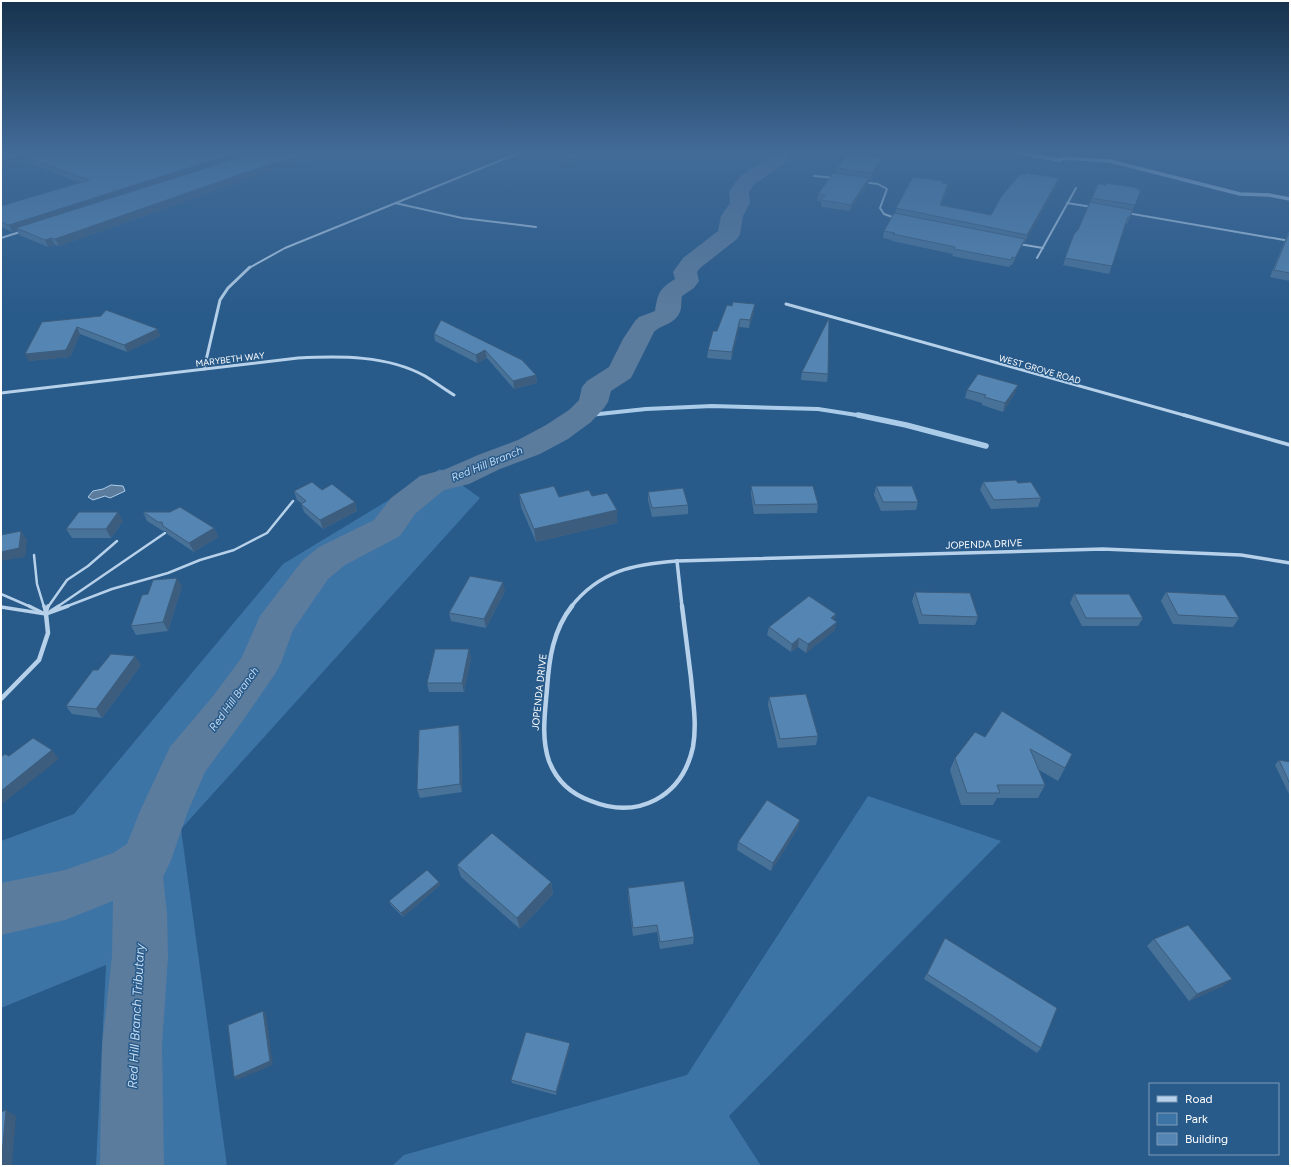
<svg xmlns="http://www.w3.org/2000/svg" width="1291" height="1167" font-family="Figtree,sans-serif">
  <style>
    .green { fill: #3d74a6 }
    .water { fill: #5c7c9d; stroke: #abcce9 }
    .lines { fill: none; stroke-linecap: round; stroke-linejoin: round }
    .stream-far2 { stroke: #abcce9; stroke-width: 3.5 }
    .stream-far1 { stroke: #abcce9; stroke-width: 4 }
    .stream { stroke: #abcce9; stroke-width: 5.5 }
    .river { fill: #5c7c9d; fill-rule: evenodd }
    .service-far1 { stroke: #b6d1e9; stroke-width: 2.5 }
    .service { stroke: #b6d1e9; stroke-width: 3.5 }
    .minor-far3 { stroke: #b6d1e9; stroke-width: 2 }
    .minor-far2 { stroke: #b6d1e9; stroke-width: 3 }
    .minor-far1 { stroke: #b6d1e9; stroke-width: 3.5 }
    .minor { stroke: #b6d1e9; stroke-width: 4.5 }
    .wall { fill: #497299 }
    .shaded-wall { fill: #3c5d7d }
    .building { fill: #5585b2; stroke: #3c5d7d }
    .labels { text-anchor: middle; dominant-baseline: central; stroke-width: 3; stroke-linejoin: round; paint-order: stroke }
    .far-street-label { font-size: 9px; fill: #fff; stroke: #285a8a }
    .street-label { font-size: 10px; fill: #fff; stroke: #285a8a }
    .water-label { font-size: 11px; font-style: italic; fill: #c2daf0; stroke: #285a8a }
    .near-water-label { font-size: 13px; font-style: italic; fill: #c2daf0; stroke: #285a8a }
  </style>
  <rect width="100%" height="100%" fill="#285a8a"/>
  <g class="green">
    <polygon points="440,469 480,498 181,829 227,1166 96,1166 106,965 1,1008 1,841 74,814 283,564"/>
    <polygon points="868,796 1001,841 729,1116 761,1166 392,1166 404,1155 687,1075"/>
  </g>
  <polygon class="water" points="111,485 123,486 125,491 110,498 105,496 93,500 88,497 93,491 103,489"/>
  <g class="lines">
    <polyline class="stream-far2" points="1018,153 1059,160 1065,158 1110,161 1240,194 1269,195 1290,199"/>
    <polyline class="stream-far1" points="580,416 646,409 712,406 818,409 863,416"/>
    <g class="stream">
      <polyline points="858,415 906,425 986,446"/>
      <polyline points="580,416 585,415"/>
    </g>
    <path class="river" d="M774,153H793L783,165L754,184L749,192L750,203L743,216L740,234L737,239L700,268L697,272L699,281L694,288L682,296C681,301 682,307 680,312C674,325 662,324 654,332L631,378L611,391L608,402L604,408L591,422L568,439L540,454L500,469L469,484L444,490L415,514L400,536L345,565L328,579L293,630L281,663L275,674L244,719L205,772L188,811L171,860L163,877L167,913L168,956L162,1046L164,1166H100L102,1046L112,956L113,901L65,920L1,935V883L65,870L113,853L127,844L140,811L170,747L214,695L242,657L260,616L302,561L319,547L374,520L391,498L420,476L446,469L478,455L518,440L546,425L569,410L579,400L582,387L587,381L609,367L623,339L635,321L639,317L655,311C658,293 659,289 675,279L673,272L683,258L718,231L721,216L730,203L729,192L740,176Z"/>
    <g class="service-far1">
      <polyline points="34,555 37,584 44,607"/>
      <polyline points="1,594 31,607"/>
      <polyline points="48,607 67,580 88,566 117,541"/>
      <polyline points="57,607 165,533"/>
      <polyline points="65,607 112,589 168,573 200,560 234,550 267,533 293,501"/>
    </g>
    <g class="service">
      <polyline points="29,606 43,613"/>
      <polyline points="44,606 46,614"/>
      <polyline points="1,607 46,614 68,606"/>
      <polyline points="51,611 59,606"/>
      <polyline points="46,614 48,606"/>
    </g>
    <g class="minor-far3">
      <polyline points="814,176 835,178"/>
      <polyline points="864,182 878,184 887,189 880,208 884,214 895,218"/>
      <polyline points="395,203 462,218 536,227"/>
      <polyline points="1067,203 1092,207"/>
      <polyline points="1127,213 1290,241"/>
      <polyline points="1,238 23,231"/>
      <polyline points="1019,244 1043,248"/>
      <polyline points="1037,258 1076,188"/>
      <polyline points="249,268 285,248 519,153"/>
    </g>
    <g class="minor-far2">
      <polyline points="786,304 1187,416"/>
      <polyline points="204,369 220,300 228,288 250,267"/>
      <path d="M1,393L298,358C340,356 387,355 425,376C435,382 444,389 454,395"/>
    </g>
    <g class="minor-far1">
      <polyline points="1184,415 1290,445"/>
      <polyline points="677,561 682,607"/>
      <polyline points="677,561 1103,549 1241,555 1290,563"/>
      <path d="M571,607C599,571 634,564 677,561"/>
    </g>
    <g class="minor">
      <path d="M572,606C553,630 549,659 547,689C545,712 541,738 549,761C557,782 571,794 591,801C638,820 682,797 693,747C697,724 693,702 691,678C688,654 685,630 682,606"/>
      <polyline points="1,699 39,660 48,633 46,614"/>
    </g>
  </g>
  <g class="wall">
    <polygon points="1,153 338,153 312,162 306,160 235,183 235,184 59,246 55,245 48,247 19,235 17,230 12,232 1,227 1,206 81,183"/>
    <polygon points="882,164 871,180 869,180 868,184 850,211 821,207 821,201 817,201 818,194 836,174 837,168"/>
    <polygon points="1059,178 1057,185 1025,242 1024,242 1022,246 1012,265 1010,265 1009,267 952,256 953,254 892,241 892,240 883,238 884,231 895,213 896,208 943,181 942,184 948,184 947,191 941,205 991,215"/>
    <polygon points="1137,190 1141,190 1127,224 1126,224 1124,227 1109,274 1063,265 1074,234 1078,230 1092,198"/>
    <polygon points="1290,228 1290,281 1270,277"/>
    <polygon points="727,305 754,312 749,328 739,327 731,360 707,358 708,350 717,331"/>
    <polygon points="441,320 536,375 537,383 514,389 487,358 477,363 435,341 434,334"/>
    <polygon points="42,322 158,329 160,336 127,352 80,334 70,357 29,361"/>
    <polygon points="802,372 828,374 827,382 801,380"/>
    <polygon points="967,390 1015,393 1003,412 982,405 982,403 965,398"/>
    <polygon points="983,482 1018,483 1041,498 1038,507 991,509 980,490"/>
    <polygon points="751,486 818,504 817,513 754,514 751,494"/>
    <polygon points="876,486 918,502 916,510 881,511 874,495"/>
    <polygon points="322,490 355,502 357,511 323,529 304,512 301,503 297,500 294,491"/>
    <polygon points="648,492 688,505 688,514 652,517 648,500"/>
    <polygon points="519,494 559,497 617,523 536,542 521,507"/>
    <polygon points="143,512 214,528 218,537 194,552 167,534 166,531 163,531 147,521"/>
    <polygon points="123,521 111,538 72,538 66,529"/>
    <polygon points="182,586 168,631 136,635 131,626 148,594"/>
    <polygon points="505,591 486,628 451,621 449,613"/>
    <polygon points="915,592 978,617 975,625 919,624 912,601"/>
    <polygon points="1166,592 1239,618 1233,627 1173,624 1161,601"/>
    <polygon points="1074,594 1143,618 1138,626 1082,626 1070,603"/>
    <polygon points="834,620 835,630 806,653 798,647 791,652 767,635 769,627"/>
    <polygon points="471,658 464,692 429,692 427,683"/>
    <polygon points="141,665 102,718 72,714 66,706 98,670"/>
    <polygon points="769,697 818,736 816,745 778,748 768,705"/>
    <polygon points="1002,711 1065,768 1058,781 1039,770 1045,785 1038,798 997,798 993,805 961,805 950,770 955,758 985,737"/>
    <polygon points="459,725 461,734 462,792 420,798 417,790"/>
    <polygon points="1279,760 1290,762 1290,794 1289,794 1275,765"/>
    <polygon points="800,820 798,828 771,871 737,850 738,842"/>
    <polygon points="457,865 551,882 553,894 520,929 461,877"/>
    <polygon points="439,882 440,885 403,917 391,905 389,901"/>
    <polygon points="628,888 694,937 693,944 660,949 657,932 633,936 628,896"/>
    <polygon points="1154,939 1223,986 1189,1001 1147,946"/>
    <polygon points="942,944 1041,1048 1037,1053 983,1017 924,979"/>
    <polygon points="570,1046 556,1095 512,1083 511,1080"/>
  </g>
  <g class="shaded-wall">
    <polygon points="236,153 257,153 16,228 17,230 12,232 9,225"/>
    <polygon points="319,153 338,153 312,162 311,156"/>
    <polygon points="582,153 592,153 563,168 563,163"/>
    <polygon points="304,154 306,160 235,183 235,184 59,246 55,239 232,177"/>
    <polygon points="22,156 25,162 1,170 1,162"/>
    <polygon points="883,158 882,164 871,180 872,173"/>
    <polygon points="869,178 868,184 850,211 851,205"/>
    <polygon points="1059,178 1057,185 1025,242 1027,235"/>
    <polygon points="948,184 947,191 938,212 940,205"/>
    <polygon points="51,238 55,245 48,247 45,240"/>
    <polygon points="1025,239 1022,246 1012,265 1015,258"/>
    <polygon points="755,304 754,312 749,328 750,320"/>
    <polygon points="740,319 739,327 731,360 732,352"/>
    <polygon points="77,327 80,334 70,357 29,361 25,354"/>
    <polygon points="158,329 160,336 127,352 124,345"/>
    <polygon points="485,350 487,358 477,363 476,355"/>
    <polygon points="536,375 537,383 514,389 513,381"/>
    <polygon points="1018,385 1015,393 1003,412 1005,403"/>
    <polygon points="355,502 357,511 323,529 320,520"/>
    <polygon points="617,510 617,523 536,542 534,529"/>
    <polygon points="118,512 123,521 111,538 106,529"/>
    <polygon points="214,528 218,537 194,552 189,543"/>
    <polygon points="21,531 27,540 25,557 1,561 1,552"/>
    <polygon points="177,578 182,586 168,631 163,622"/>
    <polygon points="503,582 505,591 486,628 484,619"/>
    <polygon points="836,614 834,623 831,618"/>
    <polygon points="837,622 835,630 806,653 808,644"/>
    <polygon points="799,638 798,647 791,652 792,644"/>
    <polygon points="469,649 471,658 464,692 462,683"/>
    <polygon points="135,656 141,665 102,718 96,709"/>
    <polygon points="459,725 461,734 462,792 460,784"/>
    <polygon points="52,750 59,759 1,805 1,791"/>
    <polygon points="800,820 798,828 771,871 773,863"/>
    <polygon points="439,882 440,885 403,917 401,913"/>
    <polygon points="551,882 553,894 520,929 517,918"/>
    <polygon points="1232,979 1223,986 1189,1001 1197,994"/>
    <polygon points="263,1011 266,1014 273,1065 237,1080 234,1077"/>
    <polygon points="570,1043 570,1046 556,1095 556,1092"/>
    <polygon points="6,1110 16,1116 12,1166 1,1166"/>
  </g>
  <g class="building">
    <polygon points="1,153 236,153 9,225 1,222 1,206 89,180 22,156 1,162"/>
    <polygon points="253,153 319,153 311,156 304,154 232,177 233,177 55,239 51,238 45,240 16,228"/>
    <polygon points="571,153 582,153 563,163 562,163"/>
    <polygon points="848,154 883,158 872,173 837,168"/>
    <polygon points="833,173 869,178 851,205 821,200 825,195 818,194"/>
    <polygon points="1026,173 1059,178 1027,235 896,208 913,177 943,181 942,183 948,184 940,205 991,215 1001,197 1020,174 1025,175"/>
    <polygon points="1106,183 1138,188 1137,190 1141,190 1135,205 1092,198 1098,184 1106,185"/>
    <polygon points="1090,202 1133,210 1130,217 1128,217 1126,222 1112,266 1065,258 1074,234 1078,230"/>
    <polygon points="894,213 1025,239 1015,258 1012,257 1011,260 954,249 955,247 893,234 895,233 884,231"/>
    <polygon points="1288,235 1290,236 1290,273 1274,270"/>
    <polygon points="733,302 755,304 750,320 740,319 732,352 708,350 713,331 717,331 727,305 732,306"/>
    <polygon points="106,310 158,329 124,345 77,327 66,350 25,354 42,322 101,316"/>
    <polygon points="829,318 828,374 802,372"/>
    <polygon points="441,320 522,360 536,375 513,381 485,350 476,355 434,334"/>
    <polygon points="978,374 1018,385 1005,403 984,397 986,395 967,390"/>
    <polygon points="1016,480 1018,483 1031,482 1041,498 994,500 983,482"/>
    <polygon points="312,482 322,490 332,484 355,502 320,520 301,504 306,501 294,491"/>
    <polygon points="554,486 559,497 589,490 592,496 607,493 617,510 534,529 519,494"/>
    <polygon points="751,486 813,486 818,504 755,505"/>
    <polygon points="876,486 912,486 918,502 883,502"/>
    <polygon points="683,488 688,505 652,508 648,492"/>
    <polygon points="180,507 214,528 189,543 163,526 162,522 158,522 143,512 170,512"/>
    <polygon points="79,512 118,512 106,529 66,529"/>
    <polygon points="21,531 19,548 1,552 1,535"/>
    <polygon points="470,576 503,582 484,619 449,613"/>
    <polygon points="177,578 163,622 131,626 142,595 148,594 153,580"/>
    <polygon points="915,592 970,593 978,617 922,615"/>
    <polygon points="1166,592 1225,595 1239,618 1178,615"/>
    <polygon points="1074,594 1129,594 1143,618 1086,618"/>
    <polygon points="809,596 836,614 831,618 837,622 808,644 799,638 792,644 769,627"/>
    <polygon points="435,649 469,649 462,683 427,683"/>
    <polygon points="111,654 135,656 96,709 66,706 93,670 98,670"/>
    <polygon points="806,694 818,736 780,739 769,697"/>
    <polygon points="1002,711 1072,754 1065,768 1030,749 1045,785 997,785 1000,793 967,793 955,758 975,732 985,737"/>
    <polygon points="459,725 460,784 417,790 419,730"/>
    <polygon points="33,738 52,750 1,791 1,757 5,754 9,756"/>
    <polygon points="1279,760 1290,762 1290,784"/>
    <polygon points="767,800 800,820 773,863 738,842"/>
    <polygon points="492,833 551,882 517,918 457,865"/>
    <polygon points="427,870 439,882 401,913 389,901"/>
    <polygon points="684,881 694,937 660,942 657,925 633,928 628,888"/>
    <polygon points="1188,925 1232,979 1197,994 1154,939"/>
    <polygon points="945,938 1057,1008 1041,1048 987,1012 927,974"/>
    <polygon points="263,1011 270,1061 234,1077 228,1025"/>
    <polygon points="526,1032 570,1043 556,1092 511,1080"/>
    <polygon points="6,1110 1,1166 1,1112"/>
  </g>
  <linearGradient id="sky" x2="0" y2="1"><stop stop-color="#16324c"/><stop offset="0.48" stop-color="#426b98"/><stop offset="1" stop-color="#426b98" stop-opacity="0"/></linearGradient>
  <rect width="1291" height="316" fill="url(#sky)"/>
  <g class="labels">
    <g class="far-street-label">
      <text transform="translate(230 359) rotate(-7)">MARYBETH WAY</text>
      <text transform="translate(1040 369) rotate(16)">WEST GROVE ROAD</text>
    </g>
    <g class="street-label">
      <text transform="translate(984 544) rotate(-2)">JOPENDA DRIVE</text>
      <text transform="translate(539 692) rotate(-84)">JOPENDA DRIVE</text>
    </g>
    <g class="water-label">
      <text transform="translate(487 464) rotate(-22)">Red Hill Branch</text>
      <text transform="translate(234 699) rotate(-54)">Red Hill Branch</text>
    </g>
    <g class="near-water-label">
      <text transform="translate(136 1016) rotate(-87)">Red Hill Branch Tributary</text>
    </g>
  </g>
  <rect width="1291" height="1167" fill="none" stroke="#ffffff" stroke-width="4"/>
  <rect x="1149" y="1083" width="130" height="72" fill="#285a8a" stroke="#7e9cb9"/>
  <rect x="1157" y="1096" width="20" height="6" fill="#b6d1e9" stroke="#7e9cb9"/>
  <text x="1185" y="1103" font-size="12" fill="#ffffff">Road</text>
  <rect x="1157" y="1113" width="20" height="12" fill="#3d74a6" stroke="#7e9cb9"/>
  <text x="1185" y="1123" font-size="12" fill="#ffffff">Park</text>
  <rect x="1157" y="1133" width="20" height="12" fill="#5585b2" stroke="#7e9cb9"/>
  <text x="1185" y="1143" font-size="12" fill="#ffffff">Building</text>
</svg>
